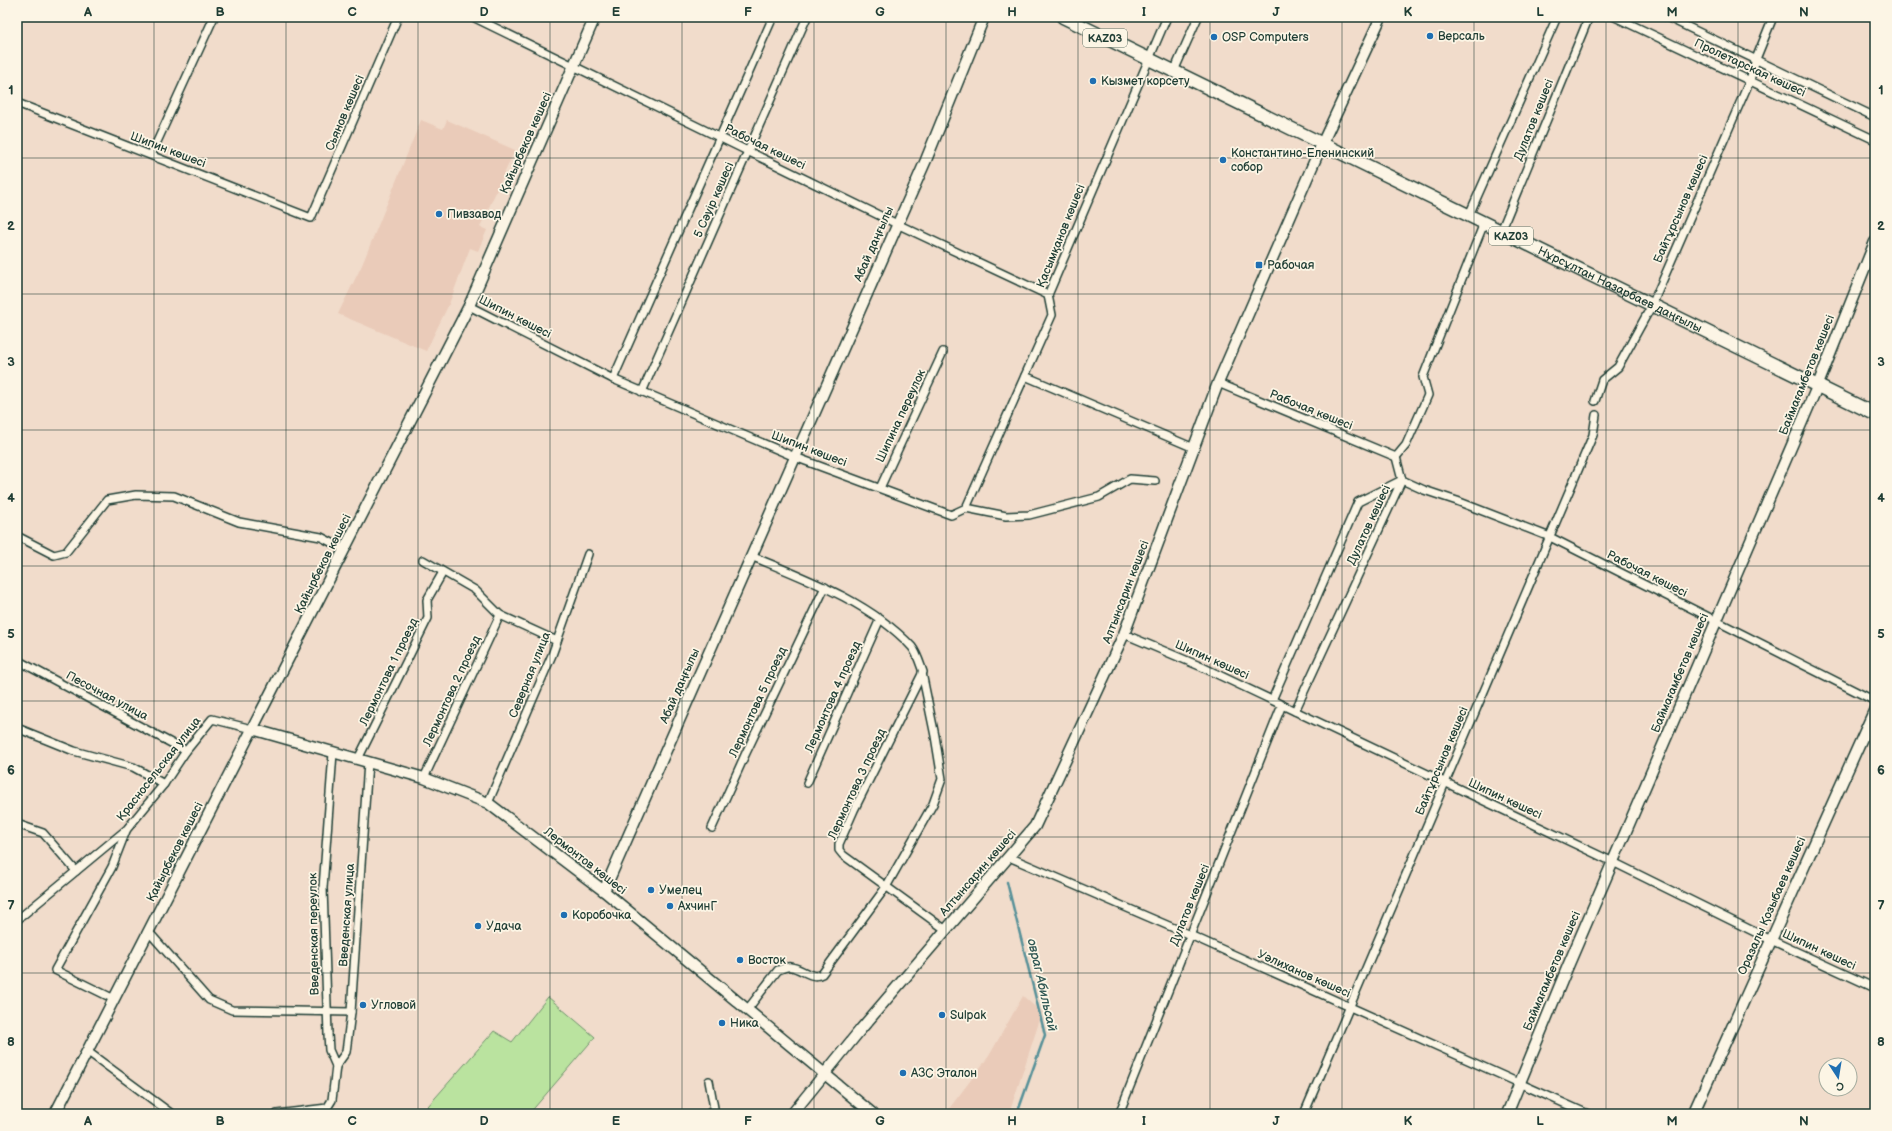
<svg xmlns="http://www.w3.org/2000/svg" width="1892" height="1131" font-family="'Balsamiq Sans',sans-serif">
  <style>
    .built { fill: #eacbb9 }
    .green { fill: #bae39f; stroke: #6c906a }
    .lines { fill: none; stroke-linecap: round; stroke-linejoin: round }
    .stream { stroke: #579098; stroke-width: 2.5 }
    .street-casing { stroke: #1f3d34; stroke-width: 10 }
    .secondary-casing { stroke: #1f3d34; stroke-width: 13 }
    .primary-casing { stroke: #1f3d34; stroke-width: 15 }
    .street { stroke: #fcf5e5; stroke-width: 7 }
    .secondary { stroke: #fcf5e5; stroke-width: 10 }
    .primary { stroke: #fcf5e5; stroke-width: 12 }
    .grid { fill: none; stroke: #1f3d34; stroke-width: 1; stroke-opacity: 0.55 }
    .poi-dot { fill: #1f6fb2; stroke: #fcf5e5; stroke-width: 1.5 }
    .labels { text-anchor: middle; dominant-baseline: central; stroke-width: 3.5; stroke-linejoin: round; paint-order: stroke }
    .shield { fill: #fcf5e5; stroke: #617469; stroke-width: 1 }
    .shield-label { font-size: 11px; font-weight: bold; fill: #1f3d34 }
    .poi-label { font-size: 12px; fill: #1f3d34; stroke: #fcf5e5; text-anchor: start }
    .street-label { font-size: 12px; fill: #1f3d34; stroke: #fcf5e5 }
    .water-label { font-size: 13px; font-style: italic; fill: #325955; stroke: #fcf5e5 }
    .neatline { fill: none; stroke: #1f3d34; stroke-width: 1.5 }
    .grid-label { font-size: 13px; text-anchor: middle; font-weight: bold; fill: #1f3d34 }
  </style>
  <rect width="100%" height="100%" fill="#f1dccb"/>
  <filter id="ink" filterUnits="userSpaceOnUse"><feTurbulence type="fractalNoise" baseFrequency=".025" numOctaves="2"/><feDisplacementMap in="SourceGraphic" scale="8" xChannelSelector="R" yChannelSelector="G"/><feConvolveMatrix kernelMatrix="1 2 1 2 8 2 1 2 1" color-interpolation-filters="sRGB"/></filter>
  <g filter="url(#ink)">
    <g class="built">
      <polygon points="421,120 443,129 447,120 515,150 480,227 487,230 478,251 470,248 449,304 426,351 338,314 362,265"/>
      <polygon points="1023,996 1042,1013 1009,1114 945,1114 989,1056"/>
    </g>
    <polygon class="green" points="548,997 595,1037 529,1114 421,1114 494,1031 512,1042"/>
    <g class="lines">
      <polyline class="stream" points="1007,882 1045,1035 1017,1114"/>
      <defs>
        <g id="street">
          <polyline points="473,17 897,224 1048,295"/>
          <polyline points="1615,17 1875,140"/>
          <polyline points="1667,17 1875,117"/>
          <polyline points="1174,71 1198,17"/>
          <polyline points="17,103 311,218 398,17"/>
          <polyline points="151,155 214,17"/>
          <polyline points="1469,215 1557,17"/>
          <polyline points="1501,231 1589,17"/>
          <polyline points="469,306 613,379 795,457 951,515 966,508 1006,516 1029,515 1099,497 1130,479 1155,481"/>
          <polyline points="1025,376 1194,448"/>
          <polyline points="613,379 773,17"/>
          <polyline points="1218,383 1396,457"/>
          <polyline points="642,392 807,17"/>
          <polyline points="1595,401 1602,380 1618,367 1652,305 1750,80 1756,59 1773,17"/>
          <polyline points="1396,457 1406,445 1428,395 1423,377 1484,223"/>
          <polyline points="1396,457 1402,480"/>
          <polyline points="1402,480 1424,490 1457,501 1550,537 1875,701"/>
          <polyline points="880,488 943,352"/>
          <polyline points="966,508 1052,315 1048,295 1167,17"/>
          <polyline points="17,536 54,555 66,552 107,500 136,495 174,496 239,522 321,537 344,549"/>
          <path d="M751,556C807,579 870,602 912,647C917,653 920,664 923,672L854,810L839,844V850L843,855L946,930"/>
          <polyline points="423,560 475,590 500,615 557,641"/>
          <polyline points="1124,634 1202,667 1613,862 1771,940 1875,988"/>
          <polyline points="17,660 186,751"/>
          <polyline points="1272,700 1358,502 1402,480"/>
          <polyline points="1295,711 1402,480"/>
          <polyline points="17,728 74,751 133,767 164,784"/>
          <polyline points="358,759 428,618 427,600 443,572"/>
          <polyline points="424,778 500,615"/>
          <polyline points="807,783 880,619"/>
          <polyline points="488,803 552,655 588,554"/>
          <polyline points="17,824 43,833 76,871"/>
          <polyline points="712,828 745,755 825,587"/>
          <polyline points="1009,857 1190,935 1588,1114"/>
          <polyline points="17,920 127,829 164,784 186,751 212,719 252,729"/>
          <polyline points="148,931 209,1000 232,1010 351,1012"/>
          <polyline points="114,999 55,970 112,867 126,831"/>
          <path d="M747,1010L778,970C782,969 786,966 791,967C801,968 812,980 822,974L886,887L933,804L942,779L935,736L922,673"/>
          <polyline points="87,1051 172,1114"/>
          <polyline points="336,1066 346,1052 351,1012 368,762"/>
          <polyline points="277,1114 327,1108 332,1100 336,1066 329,1050 328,1034 323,888 333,753"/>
          <polyline points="709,1114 714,1108 709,1081"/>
          <polyline points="1119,1114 1282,705"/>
          <polyline points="1304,1114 1593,435 1596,415"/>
        </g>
        <g id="secondary">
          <polyline points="252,729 424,778 488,803 604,891 873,1114"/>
          <polyline points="604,891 926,160 984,17"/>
          <polyline points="55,1114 469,306 595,17"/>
          <polyline points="792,1114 861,1029 1035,826 1124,634 1218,383 1322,144 1381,17"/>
          <polyline points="1507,1114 1568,966 1817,387 1875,242"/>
          <polyline points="1693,1114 1875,709"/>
        </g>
        <g id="primary">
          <path id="s1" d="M1063,17L1875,414"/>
        </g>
      </defs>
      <use href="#street" class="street-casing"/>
      <use href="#secondary" class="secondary-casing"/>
      <use href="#primary" class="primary-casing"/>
      <use href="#street" class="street"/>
      <use href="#secondary" class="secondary"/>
      <use href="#primary" class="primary"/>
    </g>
  </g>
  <path class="grid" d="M154,17V1114M286,17V1114M418,17V1114M550,17V1114M682,17V1114M814,17V1114M946,17V1114M1078,17V1114M1210,17V1114M1342,17V1114M1474,17V1114M1606,17V1114M1738,17V1114M17,158H1875M17,294H1875M17,430H1875M17,566H1875M17,701H1875M17,837H1875M17,973H1875"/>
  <g class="poi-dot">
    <circle cx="1430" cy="36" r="4"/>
    <circle cx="1214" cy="37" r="4"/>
    <circle cx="1093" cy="81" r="4"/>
    <circle cx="1223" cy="160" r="4"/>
    <circle cx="439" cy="214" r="4"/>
    <rect x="1255" y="261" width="8" height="8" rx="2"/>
    <circle cx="651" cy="890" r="4"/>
    <circle cx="670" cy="906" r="4"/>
    <circle cx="564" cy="915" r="4"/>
    <circle cx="478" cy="926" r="4"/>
    <circle cx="740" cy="960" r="4"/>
    <circle cx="363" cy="1005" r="4"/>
    <circle cx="942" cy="1015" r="4"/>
    <circle cx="722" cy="1023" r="4"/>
    <circle cx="903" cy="1073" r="4"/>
  </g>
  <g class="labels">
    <g class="shield">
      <rect x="1083" y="29" width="44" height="18" rx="3"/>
      <rect x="1489" y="227" width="44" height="18" rx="3"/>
    </g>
    <g class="shield-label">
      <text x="1105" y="38">KАZ03</text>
      <text x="1511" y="236">KАZ03</text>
    </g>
    <g class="poi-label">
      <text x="1438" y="36">Версаль</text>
      <text x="1222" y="37">OSP Computers</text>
      <text x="1101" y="81">Кызмет корсету</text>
      <text x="1231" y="153">Константино-Еленинский<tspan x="1231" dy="14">собор</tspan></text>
      <text x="447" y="214">Пивзавод</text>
      <text x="1267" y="265">Рабочая</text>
      <text x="659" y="890">Умелец</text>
      <text x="678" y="906">АхчинГ</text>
      <text x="572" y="915">Коробочка</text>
      <text x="486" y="926">Удача</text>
      <text x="748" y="960">Восток</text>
      <text x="371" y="1005">Угловой</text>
      <text x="950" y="1015">Sulpak</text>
      <text x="730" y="1023">Ника</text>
      <text x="911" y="1073">АЗС Эталон</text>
    </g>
    <g class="street-label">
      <text transform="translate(1750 68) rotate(25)">Пролетарская көшесі</text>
      <text transform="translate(345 113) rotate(-67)">Сьянов көшесі</text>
      <text transform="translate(1534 120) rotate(-68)">Дулатов көшесі</text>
      <text transform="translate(526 143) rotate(-66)">Қайырбеков көшесі</text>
      <text transform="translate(765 147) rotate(26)">Рабочая көшесі</text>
      <text transform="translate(168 150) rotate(21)">Шипин көшесі</text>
      <text transform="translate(714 200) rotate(-66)">5 Сәуір көшесі</text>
      <text transform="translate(1681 209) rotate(-66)">Байтұрсынов көшесі</text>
      <text transform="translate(1061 236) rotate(-68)">Қасымқанов көшесі</text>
      <text transform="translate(874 244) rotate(-66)">Абай даңғылы</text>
      <text stroke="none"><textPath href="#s1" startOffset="620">Нұрсұлтан Назарбаев даңғылы</textPath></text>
      <text transform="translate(515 317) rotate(27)">Шипин көшесі</text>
      <text transform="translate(1807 375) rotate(-68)">Баймағамбетов көшесі</text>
      <text transform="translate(1311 410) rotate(22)">Рабочая көшесі</text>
      <text transform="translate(901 416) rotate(-65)">Шипина переулок</text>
      <text transform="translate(809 449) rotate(21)">Шипин көшесі</text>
      <text transform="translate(1369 525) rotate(-65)">Дулатов көшесі</text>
      <text transform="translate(323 564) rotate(-63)">Қайырбеков көшесі</text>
      <text transform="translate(1647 574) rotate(27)">Рабочая көшесі</text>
      <text transform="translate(1126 592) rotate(-69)">Алтынсарин көшесі</text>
      <text transform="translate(1212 660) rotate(24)">Шипин көшесі</text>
      <text transform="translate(389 672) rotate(-64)">Лермонтова 1 проезд</text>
      <text transform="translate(1680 673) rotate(-67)">Баймағамбетов көшесі</text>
      <text transform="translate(530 675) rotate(-68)">Северная улица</text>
      <text transform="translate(680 686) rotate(-66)">Абай даңғылы</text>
      <text transform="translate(452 691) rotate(-65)">Лермонтова 2 проезд</text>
      <text transform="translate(107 696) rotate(28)">Песочная улица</text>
      <text transform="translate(833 697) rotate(-66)">Лермонтова 4 проезд</text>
      <text transform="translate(758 702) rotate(-65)">Лермонтова 5 проезд</text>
      <text transform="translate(1442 761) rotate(-67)">Байтұрсынов көшесі</text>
      <text transform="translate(159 769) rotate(-52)">Красносельская улица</text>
      <text transform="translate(857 784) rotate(-65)">Лермонтова 3 проезд</text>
      <text transform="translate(1505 799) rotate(25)">Шипин көшесі</text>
      <text transform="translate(175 852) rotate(-63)">Қайырбеков көшесі</text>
      <text transform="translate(585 861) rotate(38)">Лермонтов көшесі</text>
      <text transform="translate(978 873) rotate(-49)">Алтынсарин көшесі</text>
      <text transform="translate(1190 905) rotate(-68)">Дулатов көшесі</text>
      <text transform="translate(1772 906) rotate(-66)">Оразалы Қозыбаев көшесі</text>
      <text transform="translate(347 915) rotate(-86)">Введенская улица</text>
      <text transform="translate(314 934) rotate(-91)">Введенская переулок</text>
      <text transform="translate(1819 950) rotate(25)">Шипин көшесі</text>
      <text transform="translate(1552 971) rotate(-67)">Баймағамбетов көшесі</text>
      <text transform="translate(1304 974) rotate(24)">Уәлиханов көшесі</text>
    </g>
    <g class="water-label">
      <text transform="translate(1042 985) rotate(77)">овраг Абильсай</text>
    </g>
  </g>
  <rect width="1892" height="1131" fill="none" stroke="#fcf5e5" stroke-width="44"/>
  <g transform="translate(1838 1077) rotate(168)"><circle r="19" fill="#fcf5e5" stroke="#a4ab9e"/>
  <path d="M0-3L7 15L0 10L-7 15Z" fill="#1f6fb2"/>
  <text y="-6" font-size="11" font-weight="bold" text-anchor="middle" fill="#1f3d34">С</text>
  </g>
  <rect x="22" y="22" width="1848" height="1087" class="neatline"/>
  <g class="grid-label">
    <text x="88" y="16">A</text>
    <text x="220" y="16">B</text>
    <text x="352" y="16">C</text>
    <text x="484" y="16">D</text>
    <text x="616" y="16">E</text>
    <text x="748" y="16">F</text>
    <text x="880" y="16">G</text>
    <text x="1012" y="16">H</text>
    <text x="1144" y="16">I</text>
    <text x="1276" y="16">J</text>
    <text x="1408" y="16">K</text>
    <text x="1540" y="16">L</text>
    <text x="1672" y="16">M</text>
    <text x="1804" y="16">N</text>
    <text x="11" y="94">1</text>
    <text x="1881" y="94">1</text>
    <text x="11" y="230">2</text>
    <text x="1881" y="230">2</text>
    <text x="11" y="366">3</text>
    <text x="1881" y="366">3</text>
    <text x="11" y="502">4</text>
    <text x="1881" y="502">4</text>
    <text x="11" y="638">5</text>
    <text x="1881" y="638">5</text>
    <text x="11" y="774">6</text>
    <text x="1881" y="774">6</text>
    <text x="11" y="910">7</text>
    <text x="1881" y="910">7</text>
    <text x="11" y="1046">8</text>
    <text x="1881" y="1046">8</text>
    <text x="88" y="1125">A</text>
    <text x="220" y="1125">B</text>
    <text x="352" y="1125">C</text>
    <text x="484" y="1125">D</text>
    <text x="616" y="1125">E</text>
    <text x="748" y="1125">F</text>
    <text x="880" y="1125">G</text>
    <text x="1012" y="1125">H</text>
    <text x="1144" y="1125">I</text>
    <text x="1276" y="1125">J</text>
    <text x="1408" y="1125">K</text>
    <text x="1540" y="1125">L</text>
    <text x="1672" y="1125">M</text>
    <text x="1804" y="1125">N</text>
  </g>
</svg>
